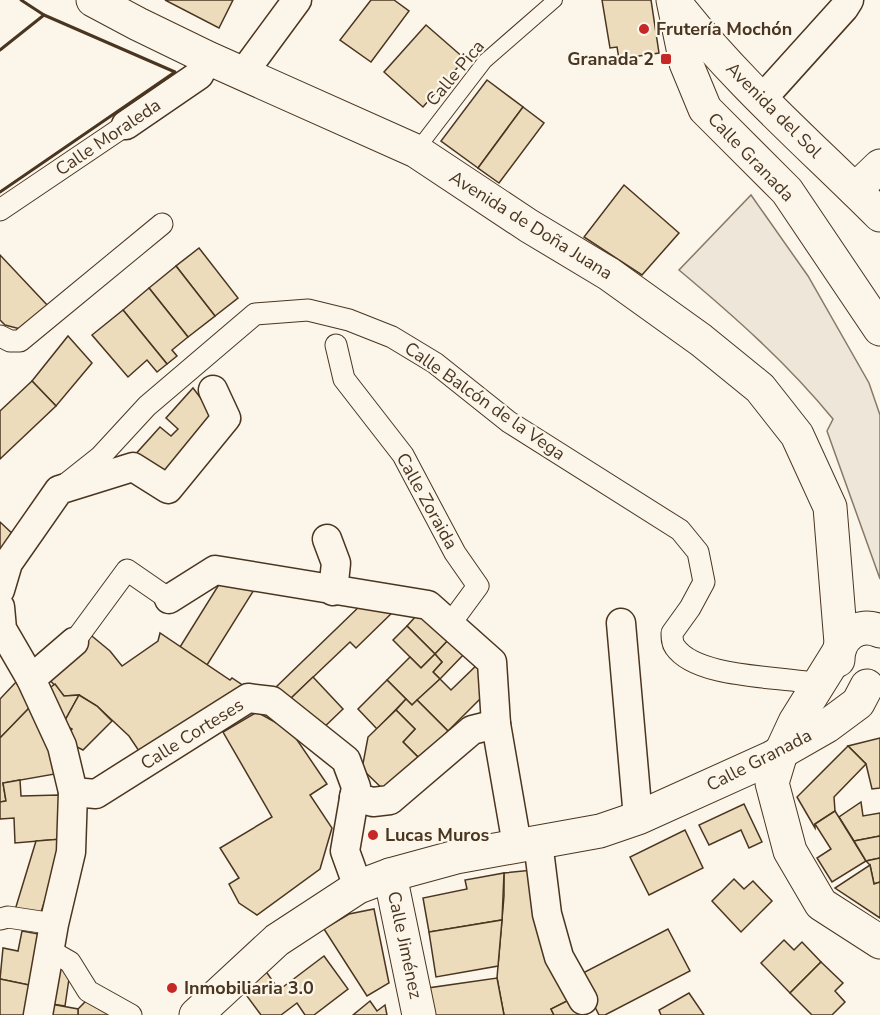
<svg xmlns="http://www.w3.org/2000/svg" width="880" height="1015" font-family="'Nunito Sans',sans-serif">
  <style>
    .green { fill: #ede6d9; stroke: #887966; stroke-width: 1.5 }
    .building { fill: #ecdcbc; stroke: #4a3520; stroke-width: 1.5 }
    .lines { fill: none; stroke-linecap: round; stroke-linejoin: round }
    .service-casing { stroke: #4a3520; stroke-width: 16 }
    .pedestrian-casing { stroke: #4a3520; stroke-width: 23 }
    .minor-casing { stroke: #4a3520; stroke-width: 31 }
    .tertiary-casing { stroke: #4a3520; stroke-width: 35 }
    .service { stroke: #fbf6e9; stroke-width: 14 }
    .pedestrian { stroke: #fbf6e9; stroke-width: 21 }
    .minor { stroke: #fbf6e9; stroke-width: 28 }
    .tertiary { stroke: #fbf6e9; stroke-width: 33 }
    .wall { stroke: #4a3520; stroke-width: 3 }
    .poi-dot { fill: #c62828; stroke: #fbf6e9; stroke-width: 2 }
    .labels { text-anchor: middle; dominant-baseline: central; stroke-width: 4.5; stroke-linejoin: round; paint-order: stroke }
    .poi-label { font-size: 18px; font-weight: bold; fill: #4a3520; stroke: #fbf6e9; text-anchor: start }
    .street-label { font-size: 18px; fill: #4a3520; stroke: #fbf6e9 }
  </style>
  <rect width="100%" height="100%" fill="#fbf6e9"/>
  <path class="green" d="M751,195L808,276L869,383L880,415V579L827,431L833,419C787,363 735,317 679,270Z"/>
  <g class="building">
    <polygon points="165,0 233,0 219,28"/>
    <polygon points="371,0 394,0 409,11 371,62 340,40"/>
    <polygon points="602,0 651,0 659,53 619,59 617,47 610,48"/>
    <polygon points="426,25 465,59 423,107 384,72"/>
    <polygon points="487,80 523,107 478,168 441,141"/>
    <polygon points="523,107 544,123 499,183 478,168"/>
    <polygon points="624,185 679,233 642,275 584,237"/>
    <polygon points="199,248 238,298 215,316 176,266"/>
    <polygon points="0,255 49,307 24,330 5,325 0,320"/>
    <polygon points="176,266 215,316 188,337 149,288"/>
    <polygon points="149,288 188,337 172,350 177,356 167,364 123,310"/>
    <polygon points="123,310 167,364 157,372 147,360 128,377 92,335"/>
    <polygon points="68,336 92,363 56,406 32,381"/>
    <polygon points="32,381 56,406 0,459 0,411"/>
    <polygon points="193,388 219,422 167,483 133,457 160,427 171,436 178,429 166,418"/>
    <polygon points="0,522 15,536 0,552"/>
    <polygon points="223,578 257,585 207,665 180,647"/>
    <polygon points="364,602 396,609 356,648 350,642 288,701 275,688"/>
    <polygon points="416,616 432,616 452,636 435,654 407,626"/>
    <polygon points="407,626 435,654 421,668 393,640"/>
    <polygon points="87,632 110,651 122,666 158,641 160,633 230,680 232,678 244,686 139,751 129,736 97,706 79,695 64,696 49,679"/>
    <polygon points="452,636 467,651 440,679 433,672 442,662 435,654"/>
    <polygon points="435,654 442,662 433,672 440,679 412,705 387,680 410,657 421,668"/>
    <polygon points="481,661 482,697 448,731 417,700 440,679 451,690"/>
    <polygon points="313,677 343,709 318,733 288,701"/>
    <polygon points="387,680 406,699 377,729 358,709"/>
    <polygon points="17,681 31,706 0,738 0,699"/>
    <polygon points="55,684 64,696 79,695 63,724 43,693"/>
    <polygon points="79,695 97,706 112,721 83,750 65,741 72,729 63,724"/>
    <polygon points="406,699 412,705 417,700 448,731 421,760 403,742 415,729 396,710"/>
    <polygon points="31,706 49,740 55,774 3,783 6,801 0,802 0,738"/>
    <polygon points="396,710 415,729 403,742 421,760 388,794 362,769 368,737"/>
    <polygon points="257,712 291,731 327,784 310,795 332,828 320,869 257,915 239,903 229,884 239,878 220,848 272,817 223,732"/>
    <polygon points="880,738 880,788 872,789 866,764 848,746"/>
    <polygon points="848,746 866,764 834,797 835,811 815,824 815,828 797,797"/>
    <polygon points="20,780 21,796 59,795 62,839 15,843 14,818 0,819 0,802 6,801 3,783"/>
    <polygon points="861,802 863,816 880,813 880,836 854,841 839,817"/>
    <polygon points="744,804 762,842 749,848 741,830 709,845 699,825"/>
    <polygon points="835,811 866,861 832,882 817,858 831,849 815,824"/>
    <polygon points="685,830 703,868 649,895 630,857"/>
    <polygon points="880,836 880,858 866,861 854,841"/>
    <polygon points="62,839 62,850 39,918 15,910 36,841"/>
    <polygon points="880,858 880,882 874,884 870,865 866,861"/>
    <polygon points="870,865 874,884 880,882 880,918 835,888"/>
    <polygon points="533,870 573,998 551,1009 554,1015 504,1015 497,978 504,896 504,873"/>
    <polygon points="504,873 502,920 429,932 423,898 467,889 465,880"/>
    <polygon points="734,879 744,889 753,881 772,901 741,932 712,901"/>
    <polygon points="374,909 389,983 367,996 324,929 349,914"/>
    <polygon points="502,920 498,966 436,977 429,932"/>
    <polygon points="668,929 690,971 605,1015 599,1015 579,975"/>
    <polygon points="22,931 44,935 34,986 0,979 3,948 18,951"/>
    <polygon points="784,940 794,950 802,942 821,962 790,993 761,963"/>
    <polygon points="324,956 348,989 314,1015 305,1015 297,1003 281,1015 261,1015 241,988 265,970 279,990"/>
    <polygon points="51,962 71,965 65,1006 45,1003"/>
    <polygon points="821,962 843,983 835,991 845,1002 832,1015 812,1015 790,993"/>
    <polygon points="497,978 504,1015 433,1015 428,988"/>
    <polygon points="0,979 34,986 29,1015 0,1015"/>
    <polygon points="689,993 704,1015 661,1015 659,1010"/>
    <polygon points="573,998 582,1015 554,1015 551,1009"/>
    <polygon points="86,1001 111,1015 78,1015 78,1009"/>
    <polygon points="370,1001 377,1011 385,1005 387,1015 353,1015"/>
    <polygon points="45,1003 78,1009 78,1015 43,1015"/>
  </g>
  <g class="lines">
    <defs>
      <polyline id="service" points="416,151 485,61 555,0"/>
      <g id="pedestrian">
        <polyline points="0,210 126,125"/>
        <polyline points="0,336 10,341 20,341 162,224"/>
        <polyline points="336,345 344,379 403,455 455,553 478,586 450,624"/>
        <path d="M66,484L100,457L147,406L255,314L308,310L349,320L392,337L435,363L509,422L680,530L698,552L704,582L690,608L672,633C672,638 672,643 675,647C697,679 782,676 818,684"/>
        <polyline points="74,642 127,570 169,599"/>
        <polyline points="0,919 8,917 54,924"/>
        <polyline points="49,950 70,962 88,991 131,1015"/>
      </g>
      <g id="minor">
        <polyline points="244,72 297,0"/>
        <polyline points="762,99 844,8 849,0"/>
        <polyline points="126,125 199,75 208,58"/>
        <polyline points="327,539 336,563 333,591"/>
        <polyline points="0,590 8,563 59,490 133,467 168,489 226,418 213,390"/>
        <polyline points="169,599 215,570 428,605 492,662 496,724 517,845"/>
        <polyline points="0,607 2,629 31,679 62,746 73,792 71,852 54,924 38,1015"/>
        <polyline points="621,623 638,818"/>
        <polyline points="31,679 74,642"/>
        <polyline points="73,792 96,794 248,698 272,701 346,760 356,787 345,851 358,887"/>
        <polyline points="354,797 373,802 390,800 472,730 496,724"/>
        <polyline points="538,842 547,914 559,957 583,1000"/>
      </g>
      <g id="tertiary">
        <polyline points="93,0 138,24 208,58 416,151 529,226 609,274 701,340 760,388 797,435 830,507 841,643"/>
        <polyline points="673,0 686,63 705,109 787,191 880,329"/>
        <path d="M676,4C736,81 811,146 880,215"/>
        <polyline points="855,190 880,166"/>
        <polyline points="838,653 795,722 782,750 772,783 790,851 821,904 880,942"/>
        <path d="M838,660C838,637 858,621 880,631"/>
        <polyline points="390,875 419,1015"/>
        <polyline points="196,1015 277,940 358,887 390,875 456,857 600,831 638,818 771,758 827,726 858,703 867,686"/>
      </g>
    </defs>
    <use href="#service" class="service-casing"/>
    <use href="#pedestrian" class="pedestrian-casing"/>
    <use href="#minor" class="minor-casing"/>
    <use href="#tertiary" class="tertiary-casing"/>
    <use href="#service" class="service"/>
    <use href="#pedestrian" class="pedestrian"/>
    <use href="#minor" class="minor"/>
    <use href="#tertiary" class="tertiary"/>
    <g class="wall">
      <polyline points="0,50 44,15"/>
      <polyline points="0,192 175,72 44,15 21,0"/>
    </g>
  </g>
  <g class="poi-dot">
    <circle cx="644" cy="29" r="6"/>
    <rect x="660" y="53" width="12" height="12" rx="3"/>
    <circle cx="373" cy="835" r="6"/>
    <circle cx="172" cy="988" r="6"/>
  </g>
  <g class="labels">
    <g class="poi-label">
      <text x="656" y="29">Frutería Mochón</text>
      <text x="654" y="59" text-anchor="end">Granada 2</text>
      <text x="385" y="835">Lucas Muros</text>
      <text x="184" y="988">Inmobiliaria 3.0</text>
    </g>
    <g class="street-label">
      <text transform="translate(455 73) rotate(-50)">Calle Pica</text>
      <text transform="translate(774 110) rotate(45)">Avenida del Sol</text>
      <text transform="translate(108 137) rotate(-34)">Calle Moraleda</text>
      <text transform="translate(751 157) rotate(46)">Calle Granada</text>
      <text transform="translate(531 225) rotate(32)">Avenida de Doña Juana</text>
      <text transform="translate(485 401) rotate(35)">Calle Balcón de la Vega</text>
      <text transform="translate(427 501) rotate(61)">Calle Zoraida</text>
      <text transform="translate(192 734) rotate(-32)">Calle Corteses</text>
      <text transform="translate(759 760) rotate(-27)">Calle Granada</text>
      <text transform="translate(405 945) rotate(78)">Calle Jiménez</text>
    </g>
  </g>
</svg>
